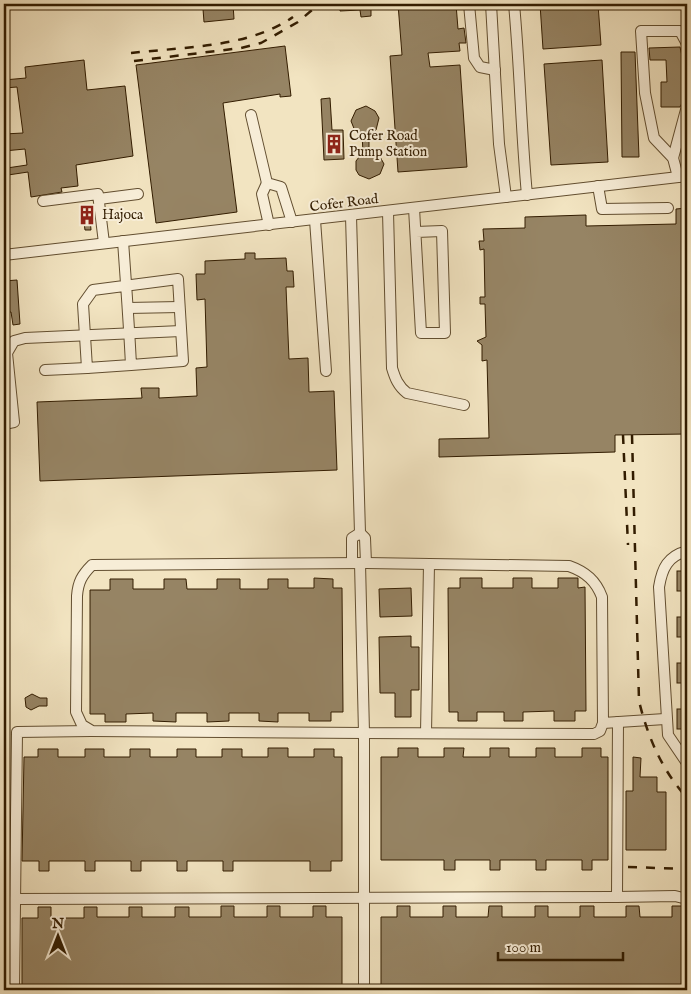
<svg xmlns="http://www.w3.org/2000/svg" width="691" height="994" font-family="'IM FELL English',serif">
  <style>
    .building { fill: #968464; stroke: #321c00 }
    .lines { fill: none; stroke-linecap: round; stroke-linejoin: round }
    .minor-casing { stroke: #624e30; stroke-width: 12 }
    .minor { stroke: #f7edd7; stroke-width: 10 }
    .rail { stroke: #321c00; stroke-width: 2.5; stroke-dasharray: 9 9; stroke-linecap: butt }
    .labels { text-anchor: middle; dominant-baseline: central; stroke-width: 4; stroke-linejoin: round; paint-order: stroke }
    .poi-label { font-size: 14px; fill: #321c00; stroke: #f7edd7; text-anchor: start }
    .street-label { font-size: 14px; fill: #321c00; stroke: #f7edd7 }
  </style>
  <rect width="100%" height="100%" fill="#f2e4c1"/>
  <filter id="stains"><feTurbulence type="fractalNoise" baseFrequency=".004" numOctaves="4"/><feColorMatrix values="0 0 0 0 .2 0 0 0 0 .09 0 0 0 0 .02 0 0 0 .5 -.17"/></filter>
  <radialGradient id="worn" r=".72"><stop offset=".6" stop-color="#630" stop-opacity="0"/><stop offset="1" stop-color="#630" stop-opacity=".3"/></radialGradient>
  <g class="building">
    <polygon points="220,4 233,4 234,19 204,22 203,9 220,8"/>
    <polygon points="340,4 376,4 376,9 371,9 371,16 361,17 360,10 340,11"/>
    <polygon points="398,4 456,4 458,29 464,28 466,43 459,43 460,51 428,53 430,67 460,65 467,167 398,172 390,56 402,55"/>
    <polygon points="540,4 598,4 601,45 543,49"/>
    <polygon points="285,46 291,96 280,97 280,94 223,103 237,212 156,223 136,65"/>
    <polygon points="680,47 682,56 683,101 680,107 661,107 661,82 667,82 666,60 650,60 649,48"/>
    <polygon points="621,52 635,52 639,157 622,157"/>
    <polygon points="84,60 87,90 125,86 133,156 76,165 78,186 61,188 62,192 31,197 28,172 8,175 7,168 27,165 25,149 4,151 4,134 23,133 17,87 4,88 4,80 26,78 25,67"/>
    <polygon points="602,60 608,162 551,165 544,64"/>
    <polygon points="330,98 332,130 343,130 344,159 324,160 321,99"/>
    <polygon points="366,106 375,111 379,118 376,130 369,135 369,150 379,155 384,164 380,174 369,179 359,175 356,170 356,161 363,152 362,135 355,131 351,121 356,110"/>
    <polygon points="89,206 91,230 85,230 82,208"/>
    <polygon points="687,208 687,434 615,435 615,452 439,457 439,439 489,438 487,360 482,361 482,345 477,341 486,337 485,304 480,304 480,297 485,297 484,249 480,250 479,241 484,241 483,229 525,228 525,217 586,215 586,226 676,224 676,209"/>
    <polygon points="245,253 255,253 255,259 286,258 287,271 293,271 294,287 286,287 289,359 308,358 309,392 334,391 337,470 40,481 37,402 142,398 141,388 159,388 159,398 197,396 196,368 207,367 205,299 197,300 196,274 205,274 205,261 245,259"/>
    <polygon points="17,280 20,324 13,325 11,312 5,312 4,281"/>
    <rect x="677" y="571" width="10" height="20"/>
    <polygon points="314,578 333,579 333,588 342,588 343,712 331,712 331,721 309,721 309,713 278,713 278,722 259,721 259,713 229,713 229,721 207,722 207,713 176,713 176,722 153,721 153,713 126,714 126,722 105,722 105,714 90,714 90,590 110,590 110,579 133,579 133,589 164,589 164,579 186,579 187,589 217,589 217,579 240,579 240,589 268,589 268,579 288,579 288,588 314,588"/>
    <polygon points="460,578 482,578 482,588 513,588 513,578 532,578 532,588 558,588 558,578 578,578 578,588 585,587 586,711 575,711 575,721 554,721 554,711 523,712 523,721 504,721 504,712 477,712 477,721 458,721 458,712 449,712 448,588 460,588"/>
    <polygon points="411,588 412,616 380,617 379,589"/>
    <rect x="677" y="617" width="10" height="20"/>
    <polygon points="411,636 411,647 419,647 419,690 411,690 411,717 395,717 395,693 380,693 379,637"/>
    <rect x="677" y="663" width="10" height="20"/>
    <polygon points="32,694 40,698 47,698 47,706 39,706 31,710 26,707 25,698"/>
    <rect x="677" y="709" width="10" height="20"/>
    <polygon points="268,748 288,748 288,757 314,757 314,749 334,749 334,757 342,757 342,861 331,861 331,871 310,871 310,861 233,861 233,871 223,871 223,861 187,861 187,871 177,871 177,861 141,861 141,871 131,871 131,861 95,861 95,871 85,871 85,861 49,861 49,871 39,871 39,861 22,861 24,757 38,757 38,749 58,749 58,757 85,757 85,749 104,749 104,757 130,757 130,749 150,749 150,757 177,757 177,749 196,749 196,757 222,757 222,749 242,749 242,757 268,757"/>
    <polygon points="398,748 418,748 418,757 444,757 444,748 464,748 463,757 490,757 490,748 509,748 509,757 536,757 536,748 555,748 555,757 582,757 582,748 601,748 601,757 608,757 608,860 592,860 592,870 582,870 582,860 546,860 546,870 536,870 536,860 500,860 500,870 490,870 490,860 455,860 455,870 444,870 444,860 381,860 381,757 398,757"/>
    <polygon points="633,757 641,758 640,777 657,777 657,792 666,792 666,850 626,850 626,791 633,791"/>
    <polygon points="221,906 234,906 234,917 267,917 267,906 280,906 280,917 313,917 313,906 326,906 326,917 342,917 342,990 22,990 22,918 38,918 38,907 51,907 51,918 84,918 84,907 97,907 97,917 129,917 129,907 142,907 142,917 175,917 175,907 189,907 189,917 221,917"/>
    <polygon points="397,906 410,906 410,917 443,917 443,906 456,906 456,917 488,917 489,906 502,906 502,917 535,917 535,906 548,906 548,917 580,917 580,906 594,906 594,917 626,917 626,906 639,906 640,917 672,917 672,906 686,906 687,990 381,990 381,917 397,917"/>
  </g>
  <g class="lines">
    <defs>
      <g id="minor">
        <polyline points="469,4 474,58 480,67 495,70"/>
        <polyline points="491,4 499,144 506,197"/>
        <path d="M514,4C520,68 521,131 527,195"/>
        <polyline points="251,115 267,183 281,187 292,222"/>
        <polyline points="673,158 687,106"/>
        <polyline points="678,177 673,158 654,138 645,93 641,31 680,31 687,44 687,51"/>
        <polyline points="267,183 262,194 269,225"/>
        <polyline points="598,186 602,209 668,208"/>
        <polyline points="99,199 138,194"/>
        <polyline points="43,201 98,194 104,243"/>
        <polyline points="414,208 421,333 445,333 442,231 416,232"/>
        <path d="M388,212L392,368C395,378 398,386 407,393L464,405"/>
        <polyline points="351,216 360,533 365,538 366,563"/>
        <polyline points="315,220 326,371"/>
        <path d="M123,241C126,283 129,324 131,365L183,361L178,279L93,290L83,304L87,368L131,365"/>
        <polyline points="4,255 687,176"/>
        <polyline points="128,308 179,307"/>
        <polyline points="45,370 87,368"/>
        <polyline points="4,424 14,422 7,353 14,341 25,338 181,331"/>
        <path d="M687,551C668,556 662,568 659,587L668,735L687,763"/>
        <polyline points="352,563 352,538 360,533"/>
        <polyline points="360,563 364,733 594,734 600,731 603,723"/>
        <polyline points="618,722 617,897 675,896 687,899"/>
        <polyline points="426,733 429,564"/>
        <polyline points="15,899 617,897"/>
        <polyline points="14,990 17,732 91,731"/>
        <path d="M364,990V733L92,731L82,725L76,712L77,596C78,582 82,575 92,565L366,563L569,566C586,572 596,581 602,597L603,723L665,719"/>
      </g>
    </defs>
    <use href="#minor" class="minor-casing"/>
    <use href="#minor" class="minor"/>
    <g class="rail">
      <path d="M131,53C182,47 249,48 293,17"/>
      <polyline points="134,61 241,48 261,43 298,22 319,4"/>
      <polyline points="623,435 628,545"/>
      <path d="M632,435L639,701C648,738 662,770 687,798"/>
      <polyline points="628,867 687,869"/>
    </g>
  </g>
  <defs>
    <symbol id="building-bare" viewBox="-9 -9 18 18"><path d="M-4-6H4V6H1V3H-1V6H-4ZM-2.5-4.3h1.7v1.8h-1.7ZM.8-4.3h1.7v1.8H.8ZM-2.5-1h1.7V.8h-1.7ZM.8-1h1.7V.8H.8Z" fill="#8f2418" stroke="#f7edd7" stroke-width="2.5" paint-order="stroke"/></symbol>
  </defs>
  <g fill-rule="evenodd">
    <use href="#building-bare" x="320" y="130" width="28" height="28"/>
    <use href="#building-bare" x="73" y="201" width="28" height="28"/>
  </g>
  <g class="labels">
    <g class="poi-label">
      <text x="349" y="136">Cofer Road<tspan x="349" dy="16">Pump Station</tspan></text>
      <text x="102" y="215">Hajoca</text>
    </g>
    <g class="street-label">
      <text transform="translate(344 203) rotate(-7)">Cofer Road</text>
    </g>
  </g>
  <rect width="691" height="994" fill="none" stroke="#f2e4c1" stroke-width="20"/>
  <rect x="5" y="5" width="681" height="984" fill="none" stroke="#321c00" stroke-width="2.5"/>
  <rect x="10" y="10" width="671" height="974" fill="none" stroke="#321c00"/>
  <g transform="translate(58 936)" stroke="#f7edd7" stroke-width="4" paint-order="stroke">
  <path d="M0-4L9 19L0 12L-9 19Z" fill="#321c00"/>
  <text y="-8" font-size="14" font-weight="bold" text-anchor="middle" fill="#321c00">N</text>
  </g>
  <path d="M498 952v8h125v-8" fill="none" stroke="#321c00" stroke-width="2.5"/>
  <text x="506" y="952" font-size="15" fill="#321c00" stroke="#f7edd7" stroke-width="4" paint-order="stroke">100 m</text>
  <rect width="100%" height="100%" filter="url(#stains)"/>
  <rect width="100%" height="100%" fill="url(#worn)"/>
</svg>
